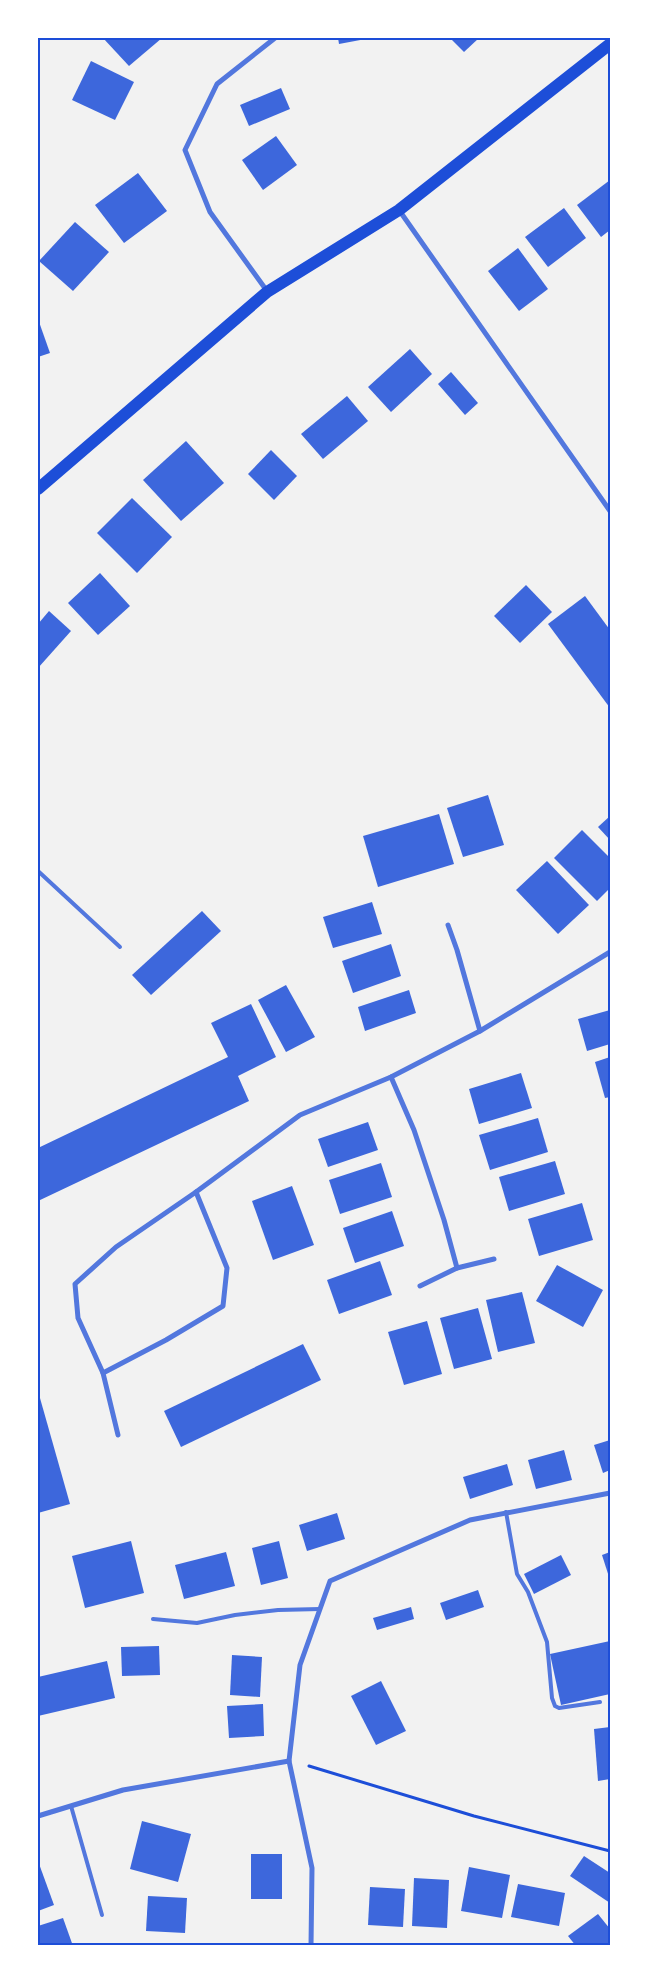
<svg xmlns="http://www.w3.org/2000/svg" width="648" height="1983" font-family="Montserrat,sans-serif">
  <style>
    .building { fill: #3d67dc }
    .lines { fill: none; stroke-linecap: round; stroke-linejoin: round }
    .path { stroke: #1d4ed8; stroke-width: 3 }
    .service { stroke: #5277de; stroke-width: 4 }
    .minor { stroke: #5277de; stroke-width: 5 }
    .primary { stroke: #1d4ed8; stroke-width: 12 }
    .neatline { fill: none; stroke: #1d4ed8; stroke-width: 2 }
  </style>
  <rect width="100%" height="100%" fill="#f2f2f2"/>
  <g class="building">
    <polygon points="103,38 162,38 129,66"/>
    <polygon points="338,38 371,38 339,44"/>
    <polygon points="450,38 479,38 464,52"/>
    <polygon points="91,61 134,82 115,120 72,100"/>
    <polygon points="281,88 290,109 249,126 240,105"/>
    <polygon points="276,136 297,165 263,190 242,160"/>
    <polygon points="138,173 167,211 124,243 95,205"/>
    <polygon points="610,180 610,230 601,237 577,205"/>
    <polygon points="564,208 586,238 548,267 525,237"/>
    <polygon points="75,222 109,252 73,291 39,261"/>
    <polygon points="518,248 548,289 519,311 488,271"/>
    <polygon points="38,319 50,353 38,357"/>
    <polygon points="410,349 432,374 391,412 368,387"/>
    <polygon points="451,372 478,403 465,415 438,384"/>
    <polygon points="347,396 368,421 323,459 301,434"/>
    <polygon points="186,441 224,483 181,521 143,480"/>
    <polygon points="271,450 297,476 274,500 248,474"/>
    <polygon points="132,498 172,537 137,573 97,533"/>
    <polygon points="100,573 130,606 98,635 68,603"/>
    <polygon points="526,585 552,612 520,643 494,616"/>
    <polygon points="585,596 610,630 610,708 548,624"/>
    <polygon points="49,611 71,631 38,668 38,624"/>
    <polygon points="488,795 504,845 463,857 447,808"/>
    <polygon points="439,814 454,864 378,887 363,836"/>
    <polygon points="610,816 610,840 598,827"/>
    <polygon points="582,830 610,858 610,888 597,901 554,858"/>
    <polygon points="547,861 589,905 558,934 516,890"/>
    <polygon points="372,902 382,934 333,948 323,917"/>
    <polygon points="202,911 221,931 151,995 132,975"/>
    <polygon points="391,944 401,976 353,993 342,961"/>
    <polygon points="286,985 315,1037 286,1052 258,1000"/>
    <polygon points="409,990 416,1013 365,1031 358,1007"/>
    <polygon points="251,1004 276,1057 238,1076 249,1101 38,1201 38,1148 228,1057 211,1023"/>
    <polygon points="610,1010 610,1044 587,1051 578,1019"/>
    <polygon points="610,1057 610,1097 605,1098 595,1062"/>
    <polygon points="521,1073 532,1108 479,1124 469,1089"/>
    <polygon points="538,1118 548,1152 490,1170 479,1135"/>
    <polygon points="368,1122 378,1150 328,1167 318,1139"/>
    <polygon points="555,1161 565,1194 509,1211 499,1177"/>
    <polygon points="381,1163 392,1197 340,1214 329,1180"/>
    <polygon points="292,1186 314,1245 273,1260 252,1201"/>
    <polygon points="582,1203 593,1240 539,1256 528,1219"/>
    <polygon points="392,1211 404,1246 355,1263 343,1228"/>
    <polygon points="380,1261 392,1295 339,1314 327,1280"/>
    <polygon points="557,1265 603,1290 583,1327 536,1301"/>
    <polygon points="522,1292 535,1343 498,1352 486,1300"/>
    <polygon points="478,1308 492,1359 454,1369 440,1318"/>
    <polygon points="427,1321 442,1374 404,1385 388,1332"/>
    <polygon points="303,1344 321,1380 181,1447 164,1411"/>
    <polygon points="38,1391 70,1504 38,1513"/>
    <polygon points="610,1440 610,1470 603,1473 594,1445"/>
    <polygon points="564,1450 572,1480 536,1489 528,1460"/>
    <polygon points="507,1464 513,1485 470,1499 463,1477"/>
    <polygon points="337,1513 345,1539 307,1551 299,1525"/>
    <polygon points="131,1541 144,1593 85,1608 72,1556"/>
    <polygon points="279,1541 288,1578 261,1585 252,1548"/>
    <polygon points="226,1552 235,1586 184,1599 175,1565"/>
    <polygon points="610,1552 610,1580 602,1555"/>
    <polygon points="561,1555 571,1575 534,1594 524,1574"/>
    <polygon points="478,1590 484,1607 446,1620 440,1603"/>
    <polygon points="411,1607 414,1619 377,1630 373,1618"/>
    <polygon points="610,1641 610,1694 561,1705 550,1654"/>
    <polygon points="159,1646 160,1675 122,1676 121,1647"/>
    <polygon points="232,1655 262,1657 260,1697 230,1695"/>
    <polygon points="107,1661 115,1698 38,1716 38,1677"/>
    <polygon points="381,1681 406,1731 376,1745 351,1696"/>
    <polygon points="263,1704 264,1736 229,1738 227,1706"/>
    <polygon points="610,1727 610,1779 598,1781 594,1729"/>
    <polygon points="142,1821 191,1834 178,1882 130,1869"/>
    <rect x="251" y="1854" width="31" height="45"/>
    <polygon points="584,1856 610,1873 610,1903 570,1876"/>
    <polygon points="38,1861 54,1905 38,1911"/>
    <polygon points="469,1867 510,1875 502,1918 461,1911"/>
    <polygon points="414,1878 449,1880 447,1928 412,1926"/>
    <polygon points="518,1884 565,1893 559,1926 511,1917"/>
    <polygon points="370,1887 405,1889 403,1927 368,1925"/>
    <polygon points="148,1896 187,1898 185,1933 146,1931"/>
    <polygon points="598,1914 610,1929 610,1946 576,1946 568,1936"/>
    <polygon points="63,1918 73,1946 38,1946 38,1926"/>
  </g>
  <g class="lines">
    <polyline class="path" points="309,1766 474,1816 610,1851"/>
    <g class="service">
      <polyline points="38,871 120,947"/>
      <polyline points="506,1512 517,1574 528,1592 547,1642 552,1698 555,1706 559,1708 600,1702"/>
      <polyline points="153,1619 197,1623 235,1615 278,1610 320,1609"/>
      <polyline points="71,1806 102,1915"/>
    </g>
    <g class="minor">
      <polyline points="399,210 610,511"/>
      <polyline points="267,291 210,212 185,150 217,84 275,38"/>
      <polyline points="448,925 457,950 480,1031"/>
      <polyline points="391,1077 414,1130 444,1220 457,1268 494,1259"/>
      <polyline points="420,1286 457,1268"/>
      <polyline points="103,1373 78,1318 75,1284 116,1247 196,1192"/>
      <polyline points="118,1435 103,1373 166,1340 223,1306 227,1268 196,1192 300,1115 391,1077 480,1031 610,952"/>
      <polyline points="38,1816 123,1790 289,1761"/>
      <polyline points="311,1946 312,1868 289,1761 300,1665 330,1581 470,1520 610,1493"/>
    </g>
    <polyline class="primary" points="38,489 267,292 399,210 610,44"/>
  </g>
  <rect width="648" height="1983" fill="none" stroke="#ffffff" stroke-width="78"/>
  <rect x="39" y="39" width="570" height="1905" class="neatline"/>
</svg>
